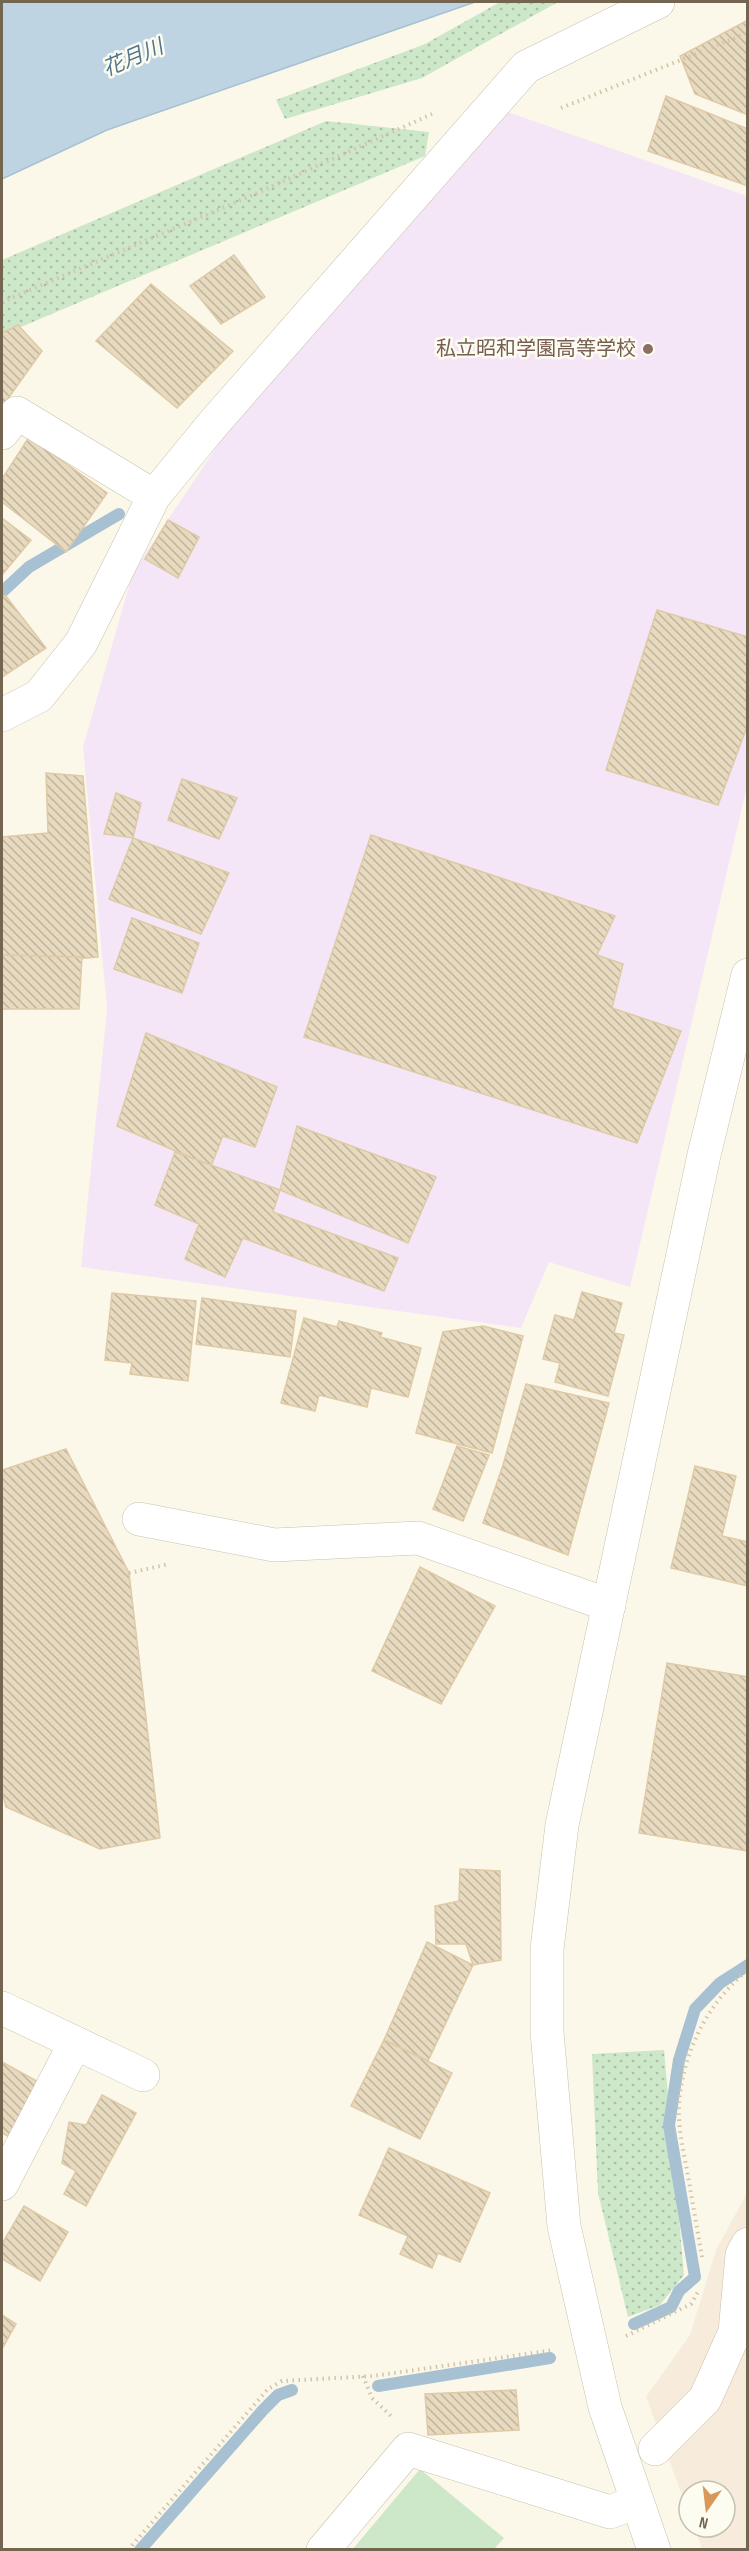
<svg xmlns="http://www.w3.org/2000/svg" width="749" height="2551" font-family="'Sofia Sans Condensed','Noto Sans JP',sans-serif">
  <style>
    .commercial { fill: #f7ebdc }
    .education { fill: #f5e6f7 }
    .green { fill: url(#green-dots) }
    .pitch { fill: #cde7c9 }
    .water { fill: #bfd4e3; stroke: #a7c1d3; stroke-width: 1.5 }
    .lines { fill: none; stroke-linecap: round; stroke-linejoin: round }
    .stream { stroke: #a7c1d3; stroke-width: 12 }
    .building { fill: url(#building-back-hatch); stroke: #decaa6; stroke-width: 1.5 }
    .minor-casing { stroke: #c9c1ad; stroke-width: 34 }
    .path { stroke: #d3c3a7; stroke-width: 4; stroke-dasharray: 1.5 4.5; stroke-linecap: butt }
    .minor { stroke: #fff; stroke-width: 33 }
    .education-dot { fill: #8d6e63; stroke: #fdfcf0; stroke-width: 2 }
    .labels { text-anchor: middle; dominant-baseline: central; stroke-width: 5; stroke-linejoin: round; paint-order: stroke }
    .education-label { font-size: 20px; fill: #785e54; stroke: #fdfcf0; text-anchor: end }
    .water-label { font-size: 21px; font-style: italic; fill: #527691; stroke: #fdfcf0 }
  </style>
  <defs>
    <pattern id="green-dots" width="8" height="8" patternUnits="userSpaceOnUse" patternTransform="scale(1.5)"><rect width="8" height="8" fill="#cde7c9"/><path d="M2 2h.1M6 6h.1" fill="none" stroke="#abbfa6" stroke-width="1.8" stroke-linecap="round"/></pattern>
    <pattern id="building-back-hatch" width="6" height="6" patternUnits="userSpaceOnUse" patternTransform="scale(1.5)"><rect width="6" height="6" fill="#e8dabf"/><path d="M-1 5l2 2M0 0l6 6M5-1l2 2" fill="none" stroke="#c0b49e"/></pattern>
  </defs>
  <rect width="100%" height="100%" fill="#fbf8ea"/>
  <polygon class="commercial" points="747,2193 747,2549 702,2549 694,2527 725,2527 725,2491 689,2491 689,2514 646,2397 690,2335 716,2250"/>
  <polygon class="education" points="485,104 747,196 747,786 630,1287 549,1262 521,1328 81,1267 107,1009 83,747 133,572 264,376"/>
  <g class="green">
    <polygon points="500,2 558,2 422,78 285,119 276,100 425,44"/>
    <polygon points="326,121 429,132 425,156 2,335 2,260"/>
    <polygon points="664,2050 684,2275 660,2305 628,2317 598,2193 592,2054"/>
  </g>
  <polygon class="pitch" points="420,2469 504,2538 494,2549 352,2550"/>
  <polygon class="water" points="2,2 475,2 107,130 2,179"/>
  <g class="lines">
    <g class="stream">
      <polyline points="2,592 29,567 119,514"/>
      <polyline points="634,2324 671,2307 679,2291 695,2277 669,2125 679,2060 695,2009 720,1983 748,1965"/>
      <polyline points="378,2386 550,2358"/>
      <polyline points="140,2550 263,2410 278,2395 292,2390"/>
    </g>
  </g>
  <g class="building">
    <polygon points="748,20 748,115 695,94 680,56"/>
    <polygon points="666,96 748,129 748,186 648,151"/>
    <polygon points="234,255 265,297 221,324 190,286"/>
    <polygon points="151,284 233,351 177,408 96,341"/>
    <polygon points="18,325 42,351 2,407 2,333"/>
    <polygon points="29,437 107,493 66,552 2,502 2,479"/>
    <polygon points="2,518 31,540 2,575"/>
    <polygon points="168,520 199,537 178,578 145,559"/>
    <polygon points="5,595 46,648 2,677 2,598"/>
    <polygon points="657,610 748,637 748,724 718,805 606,770"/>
    <polygon points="46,773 83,776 98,957 2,965 2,837 48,833"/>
    <polygon points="182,779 237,798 219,839 168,820"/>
    <polygon points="116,793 141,803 133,838 104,834"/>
    <polygon points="371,835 615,916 597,955 623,964 612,1008 681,1031 637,1143 304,1037"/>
    <polygon points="133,838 229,873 201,934 109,899"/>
    <polygon points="132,918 199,943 182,993 114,969"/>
    <polygon points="2,955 82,957 79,1009 2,1009"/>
    <polygon points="146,1033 277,1087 255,1147 223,1136 211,1166 117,1126"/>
    <polygon points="297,1126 436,1177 408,1243 280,1190"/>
    <polygon points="175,1152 280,1190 273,1212 398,1258 384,1291 243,1238 225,1277 185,1259 199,1224 155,1205"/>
    <polygon points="582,1292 622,1303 614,1333 624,1335 608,1396 555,1382 560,1363 543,1359 555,1315 574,1320"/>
    <polygon points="112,1293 196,1301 188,1381 130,1374 132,1363 105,1360"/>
    <polygon points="202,1298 296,1311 290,1357 196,1344"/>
    <polygon points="304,1318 337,1327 339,1321 382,1333 380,1337 421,1348 408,1397 371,1388 367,1407 319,1395 315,1411 281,1403"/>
    <polygon points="483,1326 523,1336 492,1453 416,1433 443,1332"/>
    <polygon points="526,1384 609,1403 568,1555 483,1523 503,1465"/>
    <polygon points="457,1446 489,1455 463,1521 433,1509"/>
    <polygon points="66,1449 129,1573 160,1838 100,1849 6,1807 2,1792 2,1470"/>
    <polygon points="695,1466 736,1476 722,1536 748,1542 748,1586 671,1568"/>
    <polygon points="420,1567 495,1606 441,1704 372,1671"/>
    <polygon points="667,1663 748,1677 748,1851 639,1833"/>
    <polygon points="460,1869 500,1871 501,1960 473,1965 466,1944 436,1944 435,1906 459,1901"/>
    <polygon points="427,1942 473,1965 428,2061 384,2040"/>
    <polygon points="384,2040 452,2073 420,2139 351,2106"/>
    <polygon points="2,2062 44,2085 15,2140 2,2133"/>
    <polygon points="102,2095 136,2113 86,2206 64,2194 76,2171 62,2163 69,2122 86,2125"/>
    <polygon points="389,2148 490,2193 460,2262 438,2253 432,2268 400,2254 408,2236 359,2215"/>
    <polygon points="24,2206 68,2232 40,2281 2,2259 2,2244"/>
    <polygon points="2,2315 16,2324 2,2349"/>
    <polygon points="516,2390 519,2430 428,2435 425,2394"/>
  </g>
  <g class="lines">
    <defs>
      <g id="minor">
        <polyline points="2,433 17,413 154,496"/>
        <polyline points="2,715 39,696 81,643 154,496 213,424 526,67 658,2"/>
        <polyline points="139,1519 274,1545 418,1538 609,1605"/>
        <polyline points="2,2008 143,2075"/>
        <polyline points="2,2184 75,2043"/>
        <polyline points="655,2449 705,2399 735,2332 742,2255 748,2244"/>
        <polyline points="323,2550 408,2449 610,2512 636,2502"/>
        <polyline points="654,2550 605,2407 564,2226 547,2032 547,1949 562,1825 704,1155 748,975"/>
      </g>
    </defs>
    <use href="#minor" class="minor-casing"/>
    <g class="path">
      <polyline points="561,108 748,33"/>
      <polyline points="2,302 255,194 432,114"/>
      <polyline points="129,1573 169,1564"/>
      <path d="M702,2257C697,2228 692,2199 687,2170C683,2150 678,2127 679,2106C682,2054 707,2003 748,1970"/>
      <polyline points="626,2336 691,2304 699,2290"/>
      <polyline points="363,2376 372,2398 391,2416"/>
      <polyline points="128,2550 268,2389 282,2381 373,2376 554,2350"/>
    </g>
    <use href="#minor" class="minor"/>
  </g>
  <circle class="education-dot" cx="648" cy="349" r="6"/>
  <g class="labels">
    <g class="education-label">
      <text x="636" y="349">私立昭和学園高等学校</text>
    </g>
    <g class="water-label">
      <text transform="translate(133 58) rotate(-23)">花月川</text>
    </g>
  </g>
  <rect width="749" height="2551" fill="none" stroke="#73654f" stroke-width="6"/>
  <g transform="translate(707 2509) rotate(194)"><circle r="28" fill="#fdfcf0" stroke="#c6c0b0" stroke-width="1.5"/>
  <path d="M0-4.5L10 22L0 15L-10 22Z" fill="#d8985b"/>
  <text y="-9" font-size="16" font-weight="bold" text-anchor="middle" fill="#73654f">N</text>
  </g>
</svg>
